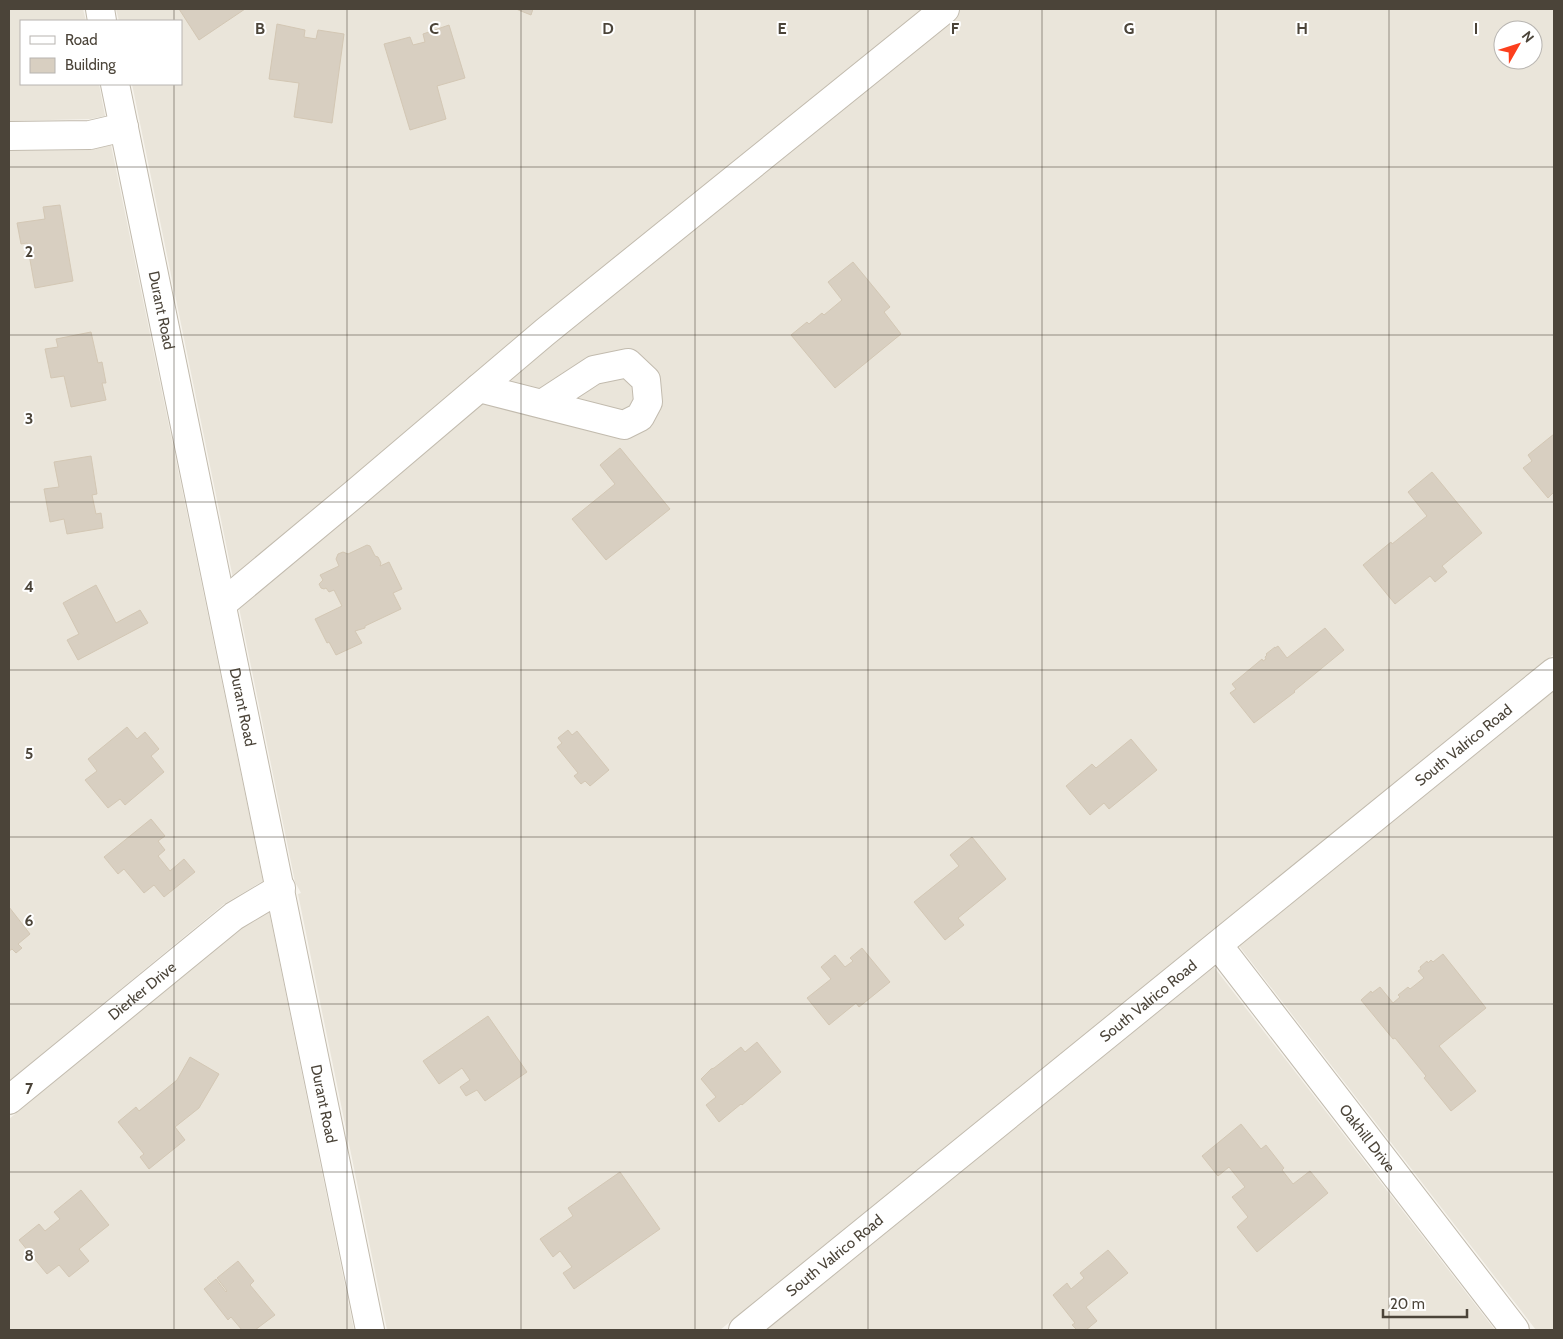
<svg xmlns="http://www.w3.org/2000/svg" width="1563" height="1339" font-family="Cabin,sans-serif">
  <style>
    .residential { fill: #eae5da; fill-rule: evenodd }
    .building { fill: #d8cfc1; stroke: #d3c7b4 }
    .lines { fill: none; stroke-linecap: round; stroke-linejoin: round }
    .minor-casing { stroke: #c2bbae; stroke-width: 30 }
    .minor { stroke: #fff; stroke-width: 28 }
    .grid { fill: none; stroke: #4b4439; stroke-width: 1; stroke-opacity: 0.55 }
    .labels { text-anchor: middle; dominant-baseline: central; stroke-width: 4; stroke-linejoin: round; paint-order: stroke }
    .street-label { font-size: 15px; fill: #4b4439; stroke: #fff }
    .grid-label { font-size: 16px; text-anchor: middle; font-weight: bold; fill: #4b4439; stroke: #fff; stroke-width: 4; stroke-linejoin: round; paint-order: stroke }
  </style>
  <rect width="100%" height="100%" fill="#f6f3ec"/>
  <g class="residential">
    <polygon points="9,9 83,9 86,21 21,21 21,84 99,84 105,116 90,119 9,121"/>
    <path d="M116,9H1554V654L720,1330H387L298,894L301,893L295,882L132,84H181V21H119ZM1503,30H1533V60H1503Z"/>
    <polygon points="111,145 263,881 224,904 9,1081 9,151 89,150"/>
    <polygon points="1554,691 1554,1330 1536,1330 1239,946"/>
    <polygon points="269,911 354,1330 9,1330 9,1119 242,927"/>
    <polygon points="1214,967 1495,1330 766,1330"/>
  </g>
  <g class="building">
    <polygon points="179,9 245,9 199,40"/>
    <polygon points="516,9 533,9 531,15"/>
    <polygon points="277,24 305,30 304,37 316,39 318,30 344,34 332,123 294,117 299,83 269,79"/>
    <polygon points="449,25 465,78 437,86 446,119 410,130 384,44 410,37 413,45 425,42 423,34"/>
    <polygon points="60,205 73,281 35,288 27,243 21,244 17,223 45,219 43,207"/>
    <polygon points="853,262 890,307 884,312 901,334 835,388 791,335 807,322 809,324 822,313 824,315 842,300 828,282"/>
    <polygon points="91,332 98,363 102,362 106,383 102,383 106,400 71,407 64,376 51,378 45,349 58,347 56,339"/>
    <polygon points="1554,434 1554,492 1548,498 1523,468 1532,461 1528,455"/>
    <polygon points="620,448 670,509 606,560 572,519 615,484 600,465"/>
    <polygon points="91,456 97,494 92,495 96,514 101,513 103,528 67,534 64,519 50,522 44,489 59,487 54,462"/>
    <polygon points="1432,472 1482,533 1442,566 1447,572 1435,582 1430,576 1395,604 1363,565 1391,542 1392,544 1427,516 1408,492"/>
    <polygon points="367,545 370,546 375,556 378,557 381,563 380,566 389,562 402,589 393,593 401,609 365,626 365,628 355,631 362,643 336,655 329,642 327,643 315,619 342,606 334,590 329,592 326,588 324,589 321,588 319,584 323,580 320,575 339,566 336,559 338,554 343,552 348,554"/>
    <polygon points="96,585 116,623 140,610 148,623 78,660 67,640 79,634 63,603"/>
    <polygon points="1325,628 1344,650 1294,691 1295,692 1254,723 1230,693 1236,689 1232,684 1262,659 1263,661 1266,659 1265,657 1267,655 1266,654 1275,647 1275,648 1278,646 1287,658"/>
    <polygon points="127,727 137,739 145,732 159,749 151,756 164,772 125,805 120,799 108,808 85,780 97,771 88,759"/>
    <polygon points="568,730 572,735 577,731 609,770 590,786 585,781 581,784 574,776 578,773 557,747 562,743 558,738"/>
    <polygon points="1131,739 1157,770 1109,809 1104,803 1090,815 1066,786 1092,764 1096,768"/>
    <polygon points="151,819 165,836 158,841 165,850 158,856 170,871 184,859 195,872 164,897 154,885 144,893 124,869 118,874 104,857"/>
    <polygon points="972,837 1006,879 958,918 964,925 945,940 914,902 959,866 950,855"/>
    <polygon points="9,907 30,934 18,944 22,948 16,953 12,949 9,951"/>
    <polygon points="862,948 890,982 859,1007 856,1003 829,1025 807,998 831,979 821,967 835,955 845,967 853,961 850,958"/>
    <polygon points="1443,954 1486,1008 1439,1046 1476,1091 1451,1111 1424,1078 1426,1076 1395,1038 1393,1039 1361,1000 1371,991 1372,993 1380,987 1393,1003 1400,997 1398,995 1408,987 1410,989 1424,978 1418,971 1421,969 1420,967 1427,961 1428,963 1431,960 1433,962"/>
    <polygon points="488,1016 527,1072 485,1101 477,1090 466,1096 460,1087 470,1080 462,1068 439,1084 423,1061"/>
    <polygon points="757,1042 781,1072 742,1105 741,1104 719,1122 706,1105 716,1097 701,1079 711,1069 714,1068 741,1047 745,1052"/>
    <polygon points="190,1057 219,1074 199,1108 175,1127 185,1140 149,1169 140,1157 144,1154 118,1122 136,1107 139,1111 177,1080"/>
    <polygon points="1241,1124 1261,1149 1266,1145 1284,1168 1282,1170 1293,1184 1310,1171 1328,1193 1257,1252 1237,1227 1248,1217 1232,1197 1245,1187 1229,1167 1218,1176 1202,1156"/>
    <polygon points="620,1172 660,1229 574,1289 563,1273 572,1267 560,1251 553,1257 540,1239 573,1216 568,1208"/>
    <polygon points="81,1190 109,1225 79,1249 89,1261 69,1277 59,1265 47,1274 19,1240 39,1224 45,1231 60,1219 54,1212"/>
    <polygon points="1108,1250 1128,1273 1086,1307 1097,1321 1086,1330 1077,1330 1072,1325 1075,1323 1053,1295 1067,1283 1071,1289 1084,1278 1080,1273"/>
    <polygon points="238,1261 254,1281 250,1285 275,1315 255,1330 242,1330 231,1317 228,1320 204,1289 216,1279 226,1292 227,1291 217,1278"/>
  </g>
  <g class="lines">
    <defs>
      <g id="minor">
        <polyline points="100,9 102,21"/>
        <path id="s1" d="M115,84L370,1330"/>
        <polyline points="9,136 90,135 124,127"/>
        <polyline points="479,388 624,425 640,417 648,402 646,380 628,363 594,370 542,404"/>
        <polyline points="222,604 353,495 545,332 945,9"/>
        <path id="s2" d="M1218,945L1515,1330"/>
        <path id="s3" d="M9,1100L234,916L281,888"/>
        <path id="s4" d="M743,1330L1554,672"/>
      </g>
    </defs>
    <use href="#minor" class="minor-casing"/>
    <use href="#minor" class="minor"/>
  </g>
  <path class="grid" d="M174,9V21M347,9V1330M521,9V1330M695,9V1330M868,9V1330M1042,9V1330M1216,9V1330M1389,9V1330M174,84V1330M9,167H1554M9,335H1554M9,502H1554M9,670H1554M9,837H1554M9,1004H1554M9,1172H1554"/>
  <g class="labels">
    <g class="street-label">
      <text stroke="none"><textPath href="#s1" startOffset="231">Durant Road</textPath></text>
      <text stroke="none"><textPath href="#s1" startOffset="636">Durant Road</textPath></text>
      <text stroke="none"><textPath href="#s4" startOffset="928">South Valrico Road</textPath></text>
      <text stroke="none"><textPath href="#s3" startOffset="172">Dierker Drive</textPath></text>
      <text stroke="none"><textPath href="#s4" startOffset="522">South Valrico Road</textPath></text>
      <text stroke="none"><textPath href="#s1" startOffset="1041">Durant Road</textPath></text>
      <text stroke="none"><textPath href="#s2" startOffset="244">Oakhill Drive</textPath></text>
      <text stroke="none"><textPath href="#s4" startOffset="118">South Valrico Road</textPath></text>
    </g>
  </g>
  <g class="grid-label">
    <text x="260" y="34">B</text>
    <text x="434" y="34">C</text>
    <text x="608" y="34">D</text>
    <text x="782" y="34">E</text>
    <text x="955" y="34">F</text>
    <text x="1129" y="34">G</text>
    <text x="1302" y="34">H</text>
    <text x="1476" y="34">I</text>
    <text x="29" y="257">2</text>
    <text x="29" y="424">3</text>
    <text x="29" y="592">4</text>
    <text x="29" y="759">5</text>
    <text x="29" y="926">6</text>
    <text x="29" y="1094">7</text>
    <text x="29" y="1261">8</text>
  </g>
  <rect width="1563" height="1339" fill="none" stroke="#4b4439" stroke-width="20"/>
  <rect x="20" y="20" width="162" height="65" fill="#ffffff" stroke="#b7b4b0"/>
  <rect x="30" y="36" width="25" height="8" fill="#ffffff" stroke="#b7b4b0"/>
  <text x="65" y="45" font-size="15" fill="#4b4439">Road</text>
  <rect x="30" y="58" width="25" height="15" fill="#d8cfc1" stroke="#b7b4b0"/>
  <text x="65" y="70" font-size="15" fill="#4b4439">Building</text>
  <g transform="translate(1518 45) rotate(51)"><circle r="24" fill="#ffffff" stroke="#b7b4b0"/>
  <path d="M0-4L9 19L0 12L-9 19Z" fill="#fc3f1d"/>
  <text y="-8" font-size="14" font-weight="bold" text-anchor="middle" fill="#4b4439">N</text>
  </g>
  <path d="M1383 1309v8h84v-8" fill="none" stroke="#4b4439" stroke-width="2.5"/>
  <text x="1390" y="1309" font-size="15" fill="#4b4439" stroke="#ffffff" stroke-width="4" paint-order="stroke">20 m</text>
</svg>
